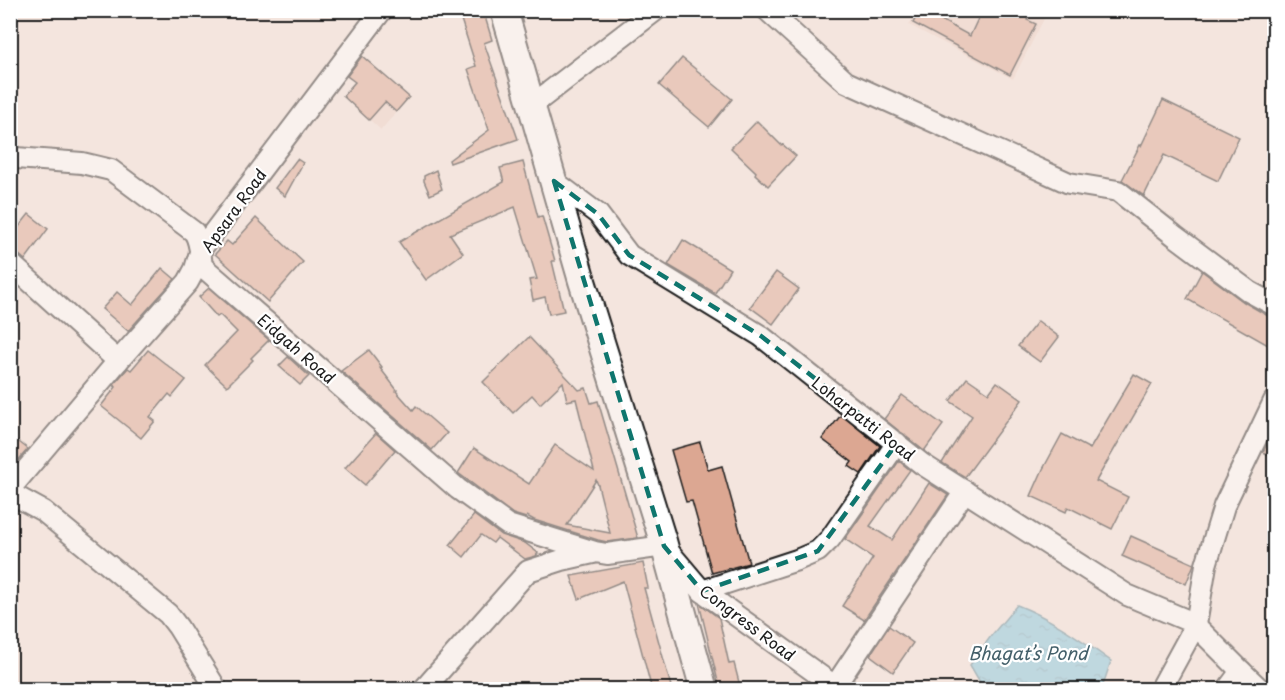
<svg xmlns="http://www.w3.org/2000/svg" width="1285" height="700" font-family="'Playpen Sans',sans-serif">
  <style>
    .built { fill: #edd2c7 }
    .water { fill: url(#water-ripples); stroke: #578392; stroke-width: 1.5 }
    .building { fill: #dca792; stroke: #1c1c1c; stroke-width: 1.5; fill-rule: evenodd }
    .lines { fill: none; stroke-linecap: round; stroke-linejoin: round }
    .minor-casing { stroke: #1c1c1c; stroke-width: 24 }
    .major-casing { stroke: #1c1c1c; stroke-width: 30 }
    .minor { stroke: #fff; stroke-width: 20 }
    .major { stroke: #fff; stroke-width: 26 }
    .marked { fill: none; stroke: #0f766e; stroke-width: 4.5; stroke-dasharray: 12 8; stroke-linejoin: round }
    .labels { text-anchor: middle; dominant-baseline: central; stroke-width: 4.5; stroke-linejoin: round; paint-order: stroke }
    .street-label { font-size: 16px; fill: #1c1c1c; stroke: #fff }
    .water-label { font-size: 18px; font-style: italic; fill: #44606a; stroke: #fff }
  </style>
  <defs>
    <pattern id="water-ripples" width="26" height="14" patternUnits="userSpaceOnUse" patternTransform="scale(1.5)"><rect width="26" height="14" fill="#7fc7e0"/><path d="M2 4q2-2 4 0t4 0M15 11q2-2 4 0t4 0" fill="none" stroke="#6daac0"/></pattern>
  </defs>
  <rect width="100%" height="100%" fill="#f4e5de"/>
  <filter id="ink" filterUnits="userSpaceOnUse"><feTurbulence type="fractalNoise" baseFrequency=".0167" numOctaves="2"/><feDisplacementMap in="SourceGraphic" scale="12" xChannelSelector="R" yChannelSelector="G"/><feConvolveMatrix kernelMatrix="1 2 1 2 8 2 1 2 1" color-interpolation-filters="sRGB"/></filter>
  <g filter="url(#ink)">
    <g class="built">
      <polygon points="917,11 1048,11 1013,79 909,25"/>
      <polygon points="357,51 409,97 381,130 343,96 354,82 341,69"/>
    </g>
    <path class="water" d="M1017,605C1051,618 1081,640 1111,661L1103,685L1099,689H984L970,665L991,636Z"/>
    <g class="building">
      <polygon points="458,10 483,10 492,40 484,43 518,139 450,163 449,160 489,130 468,69 476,66"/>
      <polygon points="920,10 923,10 970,36 982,10 1032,10 1027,20 1036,24 1010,75 913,23"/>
      <polygon points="362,56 409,97 396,112 385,102 369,120 343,96 355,82 347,76"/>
      <polygon points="682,58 732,99 709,127 659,85"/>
      <polygon points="1163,100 1239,137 1218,181 1164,155 1144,196 1122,180 1140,145 1141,146"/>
      <polygon points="757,121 781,145 782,144 796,156 768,186 755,174 756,172 731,148"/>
      <polygon points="297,159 303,163 285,196 275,188"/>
      <polygon points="523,162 538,217 542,216 555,261 552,261 564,311 549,314 545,297 533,300 529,280 537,279 515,207 450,234 463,253 426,280 399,242 504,182 500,168"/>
      <polygon points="436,170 442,189 430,195 424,181 424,176"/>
      <polygon points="29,214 48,229 25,260 18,254 10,251 10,238"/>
      <polygon points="256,218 303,262 268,302 215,254 227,241 232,245"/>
      <polygon points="683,240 730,269 715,293 668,265"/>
      <polygon points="162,268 175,279 128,331 102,309 117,292 132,305"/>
      <polygon points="1202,271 1244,302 1268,316 1275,317 1275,349 1187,299"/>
      <polygon points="776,272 799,289 773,324 750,307"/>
      <polygon points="209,288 269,340 251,358 253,360 227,386 205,365 237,332 220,315 217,317 199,297"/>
      <polygon points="1038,321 1059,337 1040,362 1018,346"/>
      <path d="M529,337L579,390L586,388L591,403L598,401L638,538L607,542L598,540L534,520L527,516L526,518L513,514L458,473L474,448L529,484L555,445L594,471L576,399L567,401L563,382L540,404L532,395L513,413L483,382ZM596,480L598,485L610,533L567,525Z"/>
      <polygon points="148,350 186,380 172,397 169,394 150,417 155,421 141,438 101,406 116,387 113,385 128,368 131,370"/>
      <polygon points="369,350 382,367 380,368 397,390 396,391 413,410 416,406 447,433 432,450 341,371"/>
      <polygon points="288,357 309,376 300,385 279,366"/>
      <polygon points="1134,374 1152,384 1096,481 1128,497 1112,529 1068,507 1066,512 1031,496 1043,469 1062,434 1090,449"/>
      <polygon points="967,378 989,393 997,382 1022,400 965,477 942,463 972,416 950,401"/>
      <polygon points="902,395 943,425 924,451 884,419"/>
      <polygon points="841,415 880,446 861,474 849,466 852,462 822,439"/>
      <polygon points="1275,428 1275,458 1263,452"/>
      <polygon points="376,433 395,450 365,485 345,468"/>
      <polygon points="10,435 28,449 15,464 10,461"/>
      <polygon points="700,442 708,470 722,466 749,563 712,573 692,501 686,502 671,450"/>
      <polygon points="899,461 910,470 870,526 892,540 929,483 948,495 864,620 842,606 873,558 845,539"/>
      <polygon points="474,515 501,535 525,543 538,553 536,556 525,559 497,538 493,543 481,535 464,557 450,545"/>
      <polygon points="1131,536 1194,564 1186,584 1122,556"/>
      <polygon points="643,563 648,588 644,588 672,690 652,690 623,581 579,599 571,576"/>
      <polygon points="699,603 719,618 729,664 734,663 741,690 720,690"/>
      <polygon points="889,626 913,643 893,672 870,655"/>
    </g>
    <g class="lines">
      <defs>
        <g id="minor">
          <polyline points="767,10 846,82 1069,183 1118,191 1175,236 1250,292 1274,305"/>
          <polyline points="531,106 656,10"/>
          <path d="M10,156L16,158L82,163L111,170L194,232C201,243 200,254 202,266L458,489L508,525L595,552L607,554L664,546L702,591L840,690"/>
          <polyline points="554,181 598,214 629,255 761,336 922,464 1127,595 1196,624"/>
          <polyline points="10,263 118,361"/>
          <polyline points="10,489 118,361 188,282 195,269 201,249 382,10"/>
          <polyline points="10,493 43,511 168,614 178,627 217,690"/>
          <polyline points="702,591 797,560 818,551 830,539 897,443"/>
          <polyline points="1195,625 1241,671 1261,690"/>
          <polyline points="835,686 965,491"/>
          <polyline points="423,690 528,571 562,560 593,553"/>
          <polyline points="1160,690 1196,624 1206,565 1224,506 1274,401"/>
          <polyline points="1227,690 1241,671"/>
        </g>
        <polyline id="major" points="504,10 582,281 663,541 704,690"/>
      </defs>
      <use href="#minor" class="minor-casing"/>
      <use href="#major" class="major-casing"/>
      <use href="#minor" class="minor"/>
      <use href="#major" class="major"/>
    </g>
  </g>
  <path d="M0 0H1285V700H0ZM554,181L598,214L629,255L761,336L897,443L818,551L702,591L664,546Z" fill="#f4e5de" fill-opacity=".55" fill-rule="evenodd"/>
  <path class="marked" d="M554,181L598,214L629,255L761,336L897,443L818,551L702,591L664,546Z"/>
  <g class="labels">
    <g class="street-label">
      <text transform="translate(233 210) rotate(-54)">Apsara Road</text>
      <text transform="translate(297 348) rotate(41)">Eidgah Road</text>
      <text transform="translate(864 418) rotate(38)">Loharpatti Road</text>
      <text transform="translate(748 622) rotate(37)">Congress Road</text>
    </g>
    <g class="water-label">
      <text x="1028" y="652">Bhagat’s Pond</text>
    </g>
  </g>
  <rect width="1285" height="700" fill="none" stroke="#fff" stroke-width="36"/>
  <rect x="18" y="18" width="1249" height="664" fill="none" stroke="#1c1c1c" stroke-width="2" filter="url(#ink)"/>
</svg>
